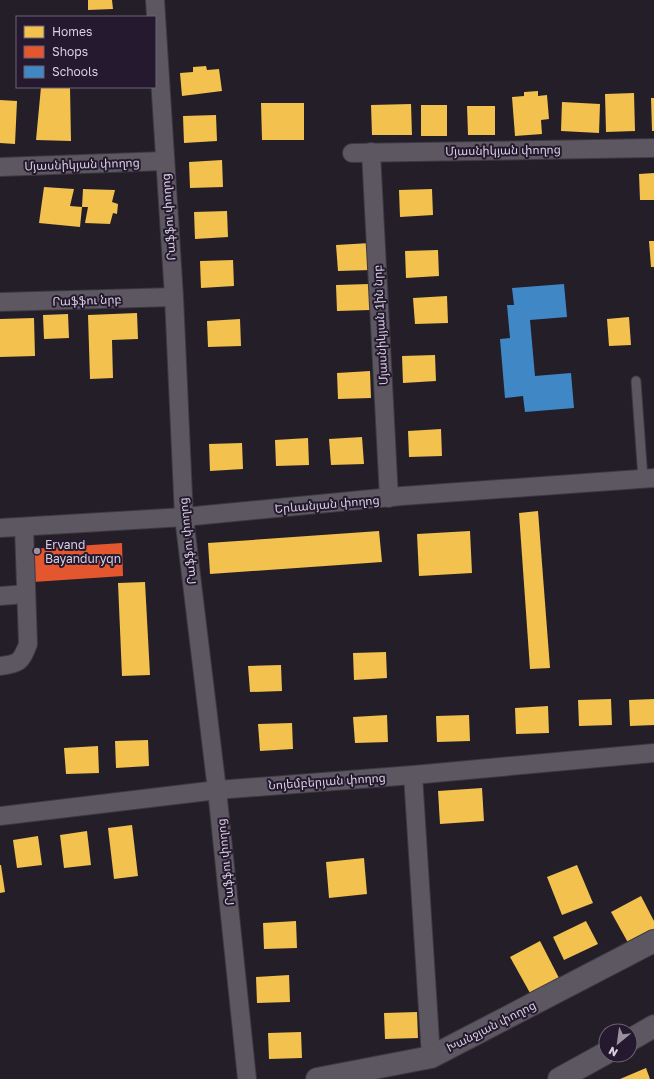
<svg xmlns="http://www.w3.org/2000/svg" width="654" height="1079" font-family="'Golos Text','Noto Sans Armenian',sans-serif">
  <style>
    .homes { fill: #f2c14e }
    .shops { fill: #e4572e }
    .schools { fill: #3f88c5 }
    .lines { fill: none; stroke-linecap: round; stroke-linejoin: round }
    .lane-casing { stroke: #3d3942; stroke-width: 11 }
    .street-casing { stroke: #3d3942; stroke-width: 20 }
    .secondary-casing { stroke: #3d3942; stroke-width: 24 }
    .lane { stroke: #5c5760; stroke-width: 9 }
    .street { stroke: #5c5760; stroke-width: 18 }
    .secondary { stroke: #5c5760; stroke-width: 22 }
    .poi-dot { fill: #98929f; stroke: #24192e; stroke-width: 1.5 }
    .labels { text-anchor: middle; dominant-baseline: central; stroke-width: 4; stroke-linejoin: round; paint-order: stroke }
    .street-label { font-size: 12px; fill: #d7d0df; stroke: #24192e }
    .poi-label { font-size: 12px; fill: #d7d0df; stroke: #24192e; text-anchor: start }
  </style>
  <rect width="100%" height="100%" fill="#241e29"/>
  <g class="homes">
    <polygon points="88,0 112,0 113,9 88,10"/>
    <polygon points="206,66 207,70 219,69 222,91 182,96 180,73 193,72 193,67"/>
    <polygon points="41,87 70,87 71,141 36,140"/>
    <polygon points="538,91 538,96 547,95 549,119 541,120 542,134 515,136 512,97 524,96 524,92"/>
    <polygon points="634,93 635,131 606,132 605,94"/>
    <polygon points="651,98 654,98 654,131 652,131"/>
    <polygon points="0,100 17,101 15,144 0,143"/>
    <polygon points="562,102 600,104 599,133 561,131"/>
    <polygon points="261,103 304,103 304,140 262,140"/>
    <polygon points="411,104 412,135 372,135 371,105"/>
    <rect x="421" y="105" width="26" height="31"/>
    <polygon points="467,106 495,106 495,135 468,135"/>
    <polygon points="216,115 217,141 184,143 183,116"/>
    <polygon points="222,160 223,187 190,188 189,162"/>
    <polygon points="654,173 654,200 640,200 639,174"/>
    <polygon points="44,187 74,189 70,206 82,207 80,227 39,223"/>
    <polygon points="83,189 115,190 112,202 118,204 117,214 113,213 110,224 85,223 88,207 82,207"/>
    <polygon points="432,189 433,215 400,217 399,190"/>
    <polygon points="227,211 228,237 195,239 194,212"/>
    <polygon points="649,241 654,241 654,267 651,267"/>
    <polygon points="370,243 371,270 338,271 336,245"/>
    <polygon points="438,250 439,276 406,278 405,251"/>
    <polygon points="233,260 234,286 201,288 200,261"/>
    <polygon points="369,284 370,310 337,311 336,285"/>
    <polygon points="447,296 448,323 415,324 413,298"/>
    <polygon points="137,313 138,339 112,340 113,378 90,379 88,315"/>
    <polygon points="68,314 69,338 44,339 43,315"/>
    <polygon points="629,317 631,345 609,346 607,319"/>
    <polygon points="34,318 35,356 0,357 0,319"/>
    <polygon points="240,319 241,346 208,347 207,321"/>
    <polygon points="435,355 436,381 403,383 402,356"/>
    <polygon points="370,371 371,398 338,399 337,373"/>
    <polygon points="441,429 442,456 409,457 408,431"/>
    <polygon points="362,437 364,464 331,465 329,439"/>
    <polygon points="308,438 309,465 276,466 275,440"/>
    <polygon points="242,443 243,469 210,471 209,444"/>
    <polygon points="538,511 550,668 530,669 519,513"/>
    <polygon points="379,531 382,562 210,574 208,543"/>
    <polygon points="470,531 472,573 419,576 417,534"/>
    <polygon points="145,582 150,675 122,676 118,583"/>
    <polygon points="386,652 387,678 354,680 353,653"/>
    <polygon points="281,665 282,691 250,692 248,666"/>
    <polygon points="611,699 612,725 579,726 578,700"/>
    <polygon points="654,699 654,725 630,726 629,700"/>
    <polygon points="548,706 549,733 516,734 515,708"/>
    <polygon points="387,715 388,742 355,743 353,717"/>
    <polygon points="469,715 470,741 437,742 436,716"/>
    <polygon points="292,723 293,749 260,751 258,724"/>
    <polygon points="148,740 149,766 116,768 115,741"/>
    <polygon points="98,746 99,773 66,774 64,748"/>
    <polygon points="482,788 484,821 440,824 438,791"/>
    <polygon points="132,825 138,876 114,879 108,828"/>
    <polygon points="87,831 91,865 64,868 60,835"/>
    <polygon points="38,836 42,865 17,868 13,840"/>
    <polygon points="364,858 367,894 329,898 326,862"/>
    <polygon points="0,865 1,865 5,892 0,893"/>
    <polygon points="577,865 593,903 562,915 547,877"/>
    <polygon points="641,896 654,921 654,936 631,948 611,912"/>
    <polygon points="296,921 297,948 264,949 263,923"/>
    <polygon points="586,921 598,944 564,960 553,937"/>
    <polygon points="540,941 559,978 530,993 510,957"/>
    <polygon points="289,975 290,1002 257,1003 256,977"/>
    <polygon points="417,1012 418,1038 385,1039 384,1013"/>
    <polygon points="301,1032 302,1058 269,1059 268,1033"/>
    <polygon points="646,1068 650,1079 620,1079"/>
  </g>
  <polygon class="shops" points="122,543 123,576 33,582 31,549"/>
  <polygon class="schools" points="564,284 567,317 530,320 535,376 571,373 574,408 525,412 523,396 505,398 500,339 510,338 507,305 514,305 512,288"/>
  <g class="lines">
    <defs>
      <polyline id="lane" points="636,381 643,479"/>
      <g id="street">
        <polyline points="155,0 174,297 184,517 217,790 247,1079"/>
        <polyline points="371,152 389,498"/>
        <polyline points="352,153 654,148"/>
        <polyline points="0,167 164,161"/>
        <polyline points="0,302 174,297"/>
        <polyline points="0,528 184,517 402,496 654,478"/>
        <polyline points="0,596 26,594"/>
        <path d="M0,666C19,664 21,662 28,644L24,527"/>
        <polyline points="413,775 431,1057"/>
        <polyline points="0,816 217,790 413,775 654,753"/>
      </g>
      <g id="secondary">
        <polyline points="630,1040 654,1026"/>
        <polyline points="317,1079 431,1057 654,941"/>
        <polyline points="559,1079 606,1053"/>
      </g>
    </defs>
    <use href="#lane" class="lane-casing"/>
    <use href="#street" class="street-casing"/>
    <use href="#secondary" class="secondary-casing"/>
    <use href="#lane" class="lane"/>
    <use href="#street" class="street"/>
    <use href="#secondary" class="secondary"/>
  </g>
  <circle class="poi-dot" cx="37" cy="551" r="4"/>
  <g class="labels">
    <g class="street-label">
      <text transform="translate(503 150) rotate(-1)">Մյասնիկյան փողոց</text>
      <text transform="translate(82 164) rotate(-2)">Մյասնիկյան փողոց</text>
      <text transform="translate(168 217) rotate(-94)">Րաֆֆու փողոց</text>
      <text transform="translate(87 300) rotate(-2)">Րաֆֆու նրբ</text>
      <text transform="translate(380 325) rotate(-93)">Մյասնիկյան 1ին նրբ</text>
      <text transform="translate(327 504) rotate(-5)">Երևանյան փողոց</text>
      <text transform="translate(187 541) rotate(-96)">Րաֆֆու փողոց</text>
      <text transform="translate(327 781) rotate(-4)">Նոյեմբերյան փողոց</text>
      <text transform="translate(225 862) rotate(-96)">Րաֆֆու փողոց</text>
      <text transform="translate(491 1026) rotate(-27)">Խանջյան փողոց</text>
    </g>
    <g class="poi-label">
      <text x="45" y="544">Ervand<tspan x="45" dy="14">Bayanduryqn</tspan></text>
    </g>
  </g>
  <rect x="16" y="16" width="140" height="72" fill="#24192e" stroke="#6c6275"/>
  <rect x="24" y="26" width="20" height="12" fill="#f2c14e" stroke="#6c6275"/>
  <text x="52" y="36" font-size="12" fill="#d7d0df">Homes</text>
  <rect x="24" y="46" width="20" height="12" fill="#e4572e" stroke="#6c6275"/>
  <text x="52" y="56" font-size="12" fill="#d7d0df">Shops</text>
  <rect x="24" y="66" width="20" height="12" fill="#3f88c5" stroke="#6c6275"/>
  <text x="52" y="76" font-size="12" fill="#d7d0df">Schools</text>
  <g transform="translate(618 1043) rotate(209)"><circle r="19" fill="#24192e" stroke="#6c6275"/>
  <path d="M0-3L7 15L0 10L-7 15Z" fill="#98929f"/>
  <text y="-6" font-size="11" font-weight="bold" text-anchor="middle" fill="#d7d0df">N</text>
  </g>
</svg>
